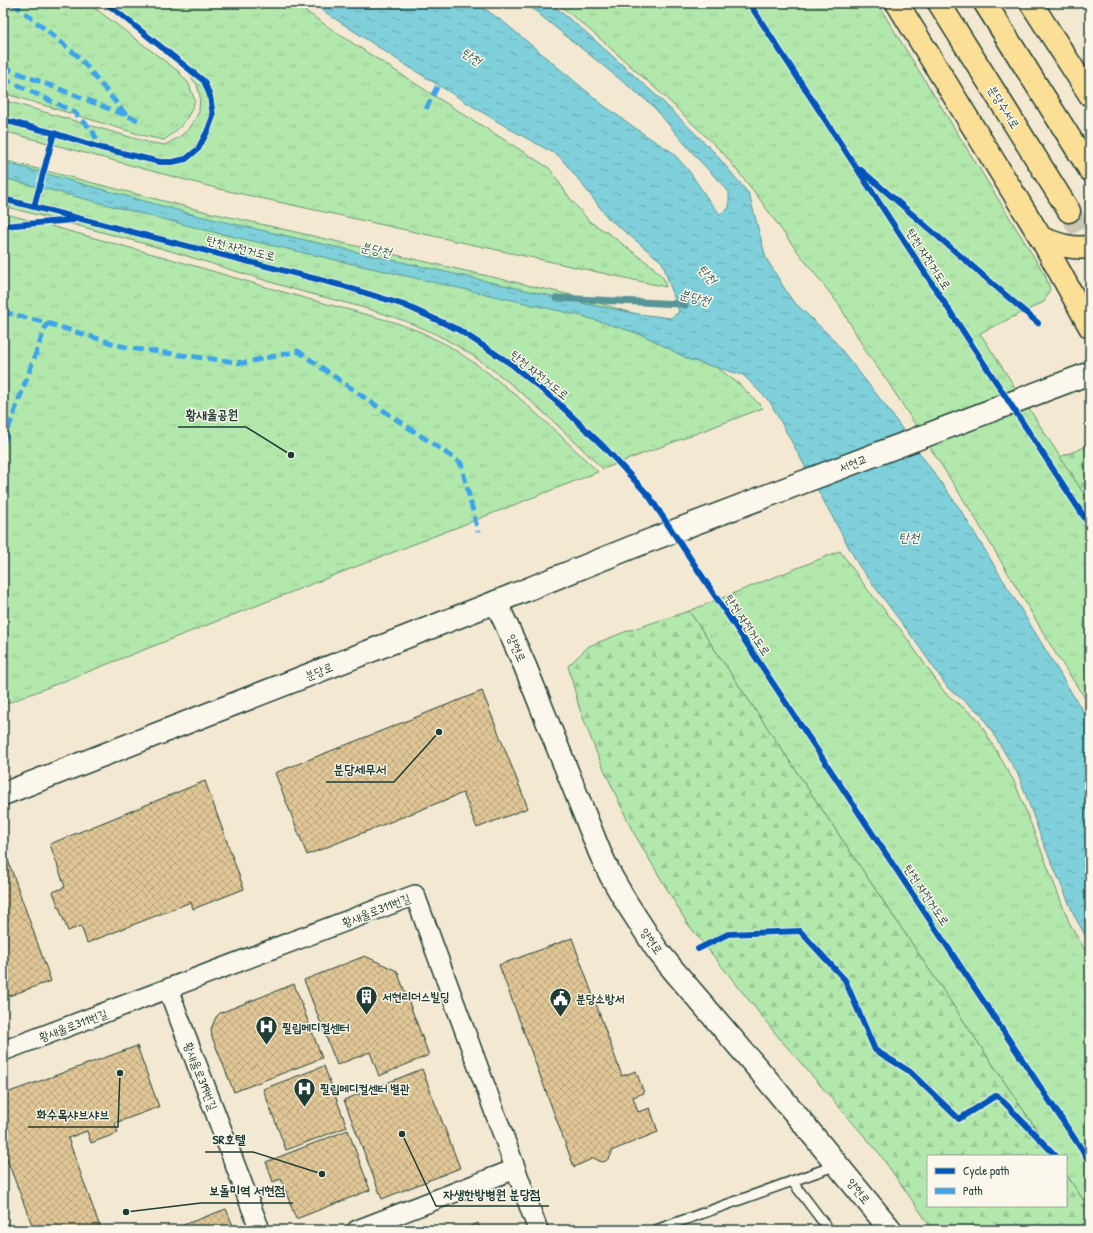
<svg xmlns="http://www.w3.org/2000/svg" width="1093" height="1233" font-family="'Patrick Hand','Poor Story',sans-serif">
  <style>
    .grass { fill: url(#grass-tufts); stroke: #689270 }
    .forest { fill: url(#forest-firs); stroke: #689270 }
    .water { fill: url(#water-ripples); stroke: #599598 }
    .lines { fill: none; stroke-linecap: round; stroke-linejoin: round }
    .stream { stroke: #599598; stroke-width: 7 }
    .building { fill: url(#building-cross-hatch); stroke: #1f3d34 }
    .highway-tunnel { stroke: #c9c7b2; stroke-width: 22; stroke-dasharray: 22 11; stroke-linecap: butt }
    .lane-casing { stroke: #1f3d34; stroke-width: 12 }
    .street-casing { stroke: #1f3d34; stroke-width: 22 }
    .secondary-casing { stroke: #1f3d34; stroke-width: 25 }
    .highway-casing { stroke: #1f3d34; stroke-width: 25 }
    .lane { stroke: #fbf7ec; stroke-width: 9 }
    .street { stroke: #fbf7ec; stroke-width: 19 }
    .secondary { stroke: #fbf7ec; stroke-width: 22 }
    .highway { stroke: #fbdf96; stroke-width: 22 }
    .quiet { stroke: #3da4eb; stroke-width: 5; stroke-dasharray: 10 5; stroke-linecap: butt }
    .cycleway-casing { stroke: #fbf7ec; stroke-width: 8 }
    .cycleway { stroke: #0057b8; stroke-width: 6 }
    .labels { text-anchor: middle; dominant-baseline: central; stroke-width: 3; stroke-linejoin: round; paint-order: stroke }
    .street-label { font-size: 12px; fill: #1f3d34; stroke: #fbf7ec }
    .poi-label { font-size: 12px; font-weight: bold; fill: #1f3d34; stroke: #fbf7ec; text-anchor: start }
    .water-label { font-size: 13px; font-style: italic; fill: #325a55; stroke: #fbf7ec }
    .leader { fill: none; stroke: #1f3d34; stroke-width: 1.5 }
    .callout-dot { fill: #1f3d34; stroke: #fbf7ec; stroke-width: 1.5 }
    .callout-label { font-size: 13px; text-anchor: middle; font-weight: bold; fill: #1f3d34; stroke: #fbf7ec; stroke-width: 3; stroke-linejoin: round; paint-order: stroke }
  </style>
  <defs>
    <pattern id="grass-tufts" width="24" height="20" patternUnits="userSpaceOnUse"><rect width="24" height="20" fill="#b2e8ab"/><path d="M3 7l-1-3M5 7V3M7 7l1-3M15 17l-1-3M17 17v-4M19 17l1-3" fill="none" stroke="#99c894"/></pattern>
    <pattern id="forest-firs" width="22" height="20" patternUnits="userSpaceOnUse"><rect width="22" height="20" fill="#b2e8ab"/><path d="M5 1l3.5 6h-7zM16 11l3.5 6h-7z" fill="#99c894"/></pattern>
    <pattern id="water-ripples" width="26" height="14" patternUnits="userSpaceOnUse"><rect width="26" height="14" fill="#7fd0da"/><path d="M2 4q2-2 4 0t4 0M15 11q2-2 4 0t4 0" fill="none" stroke="#67aab2"/></pattern>
    <pattern id="building-cross-hatch" width="8" height="8" patternUnits="userSpaceOnUse"><rect width="8" height="8" fill="#e1c796"/><path d="M0 0l8 8M0 8l8-8" fill="none" stroke="#b6a37b"/></pattern>
  </defs>
  <rect width="100%" height="100%" fill="#f3e9d2"/>
  <filter id="ink" filterUnits="userSpaceOnUse"><feTurbulence type="fractalNoise" baseFrequency=".025" numOctaves="2"/><feDisplacementMap in="SourceGraphic" scale="8" xChannelSelector="R" yChannelSelector="G"/><feConvolveMatrix kernelMatrix="1 2 1 2 8 2 1 2 1" color-interpolation-filters="sRGB"/></filter>
  <g filter="url(#ink)">
    <g class="grass">
      <path d="M3,3H88L178,71L189,84L195,101C187,121 182,127 164,140L145,136L3,93Z"/>
      <polygon points="100,3 294,3 337,33 433,95 549,168 572,201 590,222 608,233 653,267 664,279 666,287 219,189 3,131 3,100 147,142 165,145 178,138 190,128 199,112 200,96 197,85 186,70"/>
      <polygon points="557,3 877,3 1045,275 1050,289 1044,302 980,333 1090,503 1090,706 1056,654 974,516 886,379 868,355 840,306 791,243 756,194 723,153 665,97 597,36"/>
      <path d="M3,160L199,210L584,298L647,318L702,356L739,384L763,408L603,469C556,424 510,377 454,344C405,315 347,304 293,289C253,277 214,264 174,252C118,236 60,221 3,206Z"/>
      <polygon points="3,213 171,259 290,294 394,322 421,332 449,346 483,369 516,395 562,437 598,472 3,705"/>
      <polygon points="840,551 868,590 901,630 945,693 977,718 1015,783 1069,922 1090,959 1090,1210 1066,1174 1066,1156 1054,1156 689,611"/>
    </g>
    <g class="forest">
      <polygon points="1085,447 1090,448 1090,503 1060,457"/>
      <polygon points="689,611 1054,1156 928,1156 928,1206 1066,1206 1066,1174 1090,1210 1090,1230 933,1230 879,1153 780,1039 687,923 632,830 597,754 579,707 568,666 589,646 627,631"/>
    </g>
    <polygon class="water" points="311,3 472,3 488,11 506,24 603,105 645,135 672,152 689,171 710,202 720,214 729,208 729,192 697,158 652,105 525,3 550,3 589,35 659,98 714,152 749,194 766,258 791,299 832,338 885,405 960,509 1090,723 1090,944 1075,917 1042,840 1019,776 981,714 948,688 913,638 859,566 770,402 743,375 690,360 643,335 582,316 217,233 3,178 3,162 199,216 587,304 639,314 671,318 679,312 662,262 608,218 578,179 559,156 508,128 438,85 401,62"/>
    <g class="lines">
      <polyline class="stream" points="556,298 680,304 685,305"/>
    </g>
    <g class="building">
      <polygon points="482,691 528,808 477,828 463,793 307,855 275,773"/>
      <polygon points="205,781 244,889 193,909 191,902 87,943 81,926 68,931 53,892 65,887 50,844"/>
      <polygon points="4,849 51,981 3,998 3,850"/>
      <polygon points="572,938 622,1076 636,1071 644,1093 633,1097 638,1112 650,1108 658,1132 611,1151 611,1156 606,1161 601,1162 594,1158 574,1167 499,965"/>
      <polygon points="365,956 397,971 429,1055 379,1076 370,1052 337,1065 304,980"/>
      <polygon points="294,984 322,1058 234,1092 212,1037 211,1029 216,1017 220,1013"/>
      <polygon points="137,1046 159,1107 115,1123 118,1133 91,1143 87,1131 68,1138 101,1230 34,1230 3,1149 4,1094"/>
      <polygon points="324,1066 347,1127 286,1150 263,1089"/>
      <polygon points="422,1069 460,1168 382,1199 344,1100"/>
      <polygon points="348,1130 370,1190 296,1219 281,1179 273,1182 266,1162"/>
      <polygon points="226,1209 235,1230 170,1230"/>
      <polygon points="478,1223 481,1230 461,1230 462,1230"/>
    </g>
    <g class="lines">
      <polyline class="highway-tunnel" points="1069,211 1090,247"/>
      <defs>
        <g id="lane">
          <polyline points="792,1181 829,1230"/>
          <polyline points="656,1230 837,1165"/>
        </g>
        <g id="street">
          <polyline points="168,989 260,1230"/>
          <polyline points="3,1051 415,895 538,1230"/>
          <polyline points="357,1230 515,1169"/>
        </g>
        <g id="secondary">
          <polyline points="496,602 525,666 600,853 611,876 626,902 657,950 675,972 765,1077 891,1230"/>
          <polyline points="3,794 496,602 635,546 1090,373"/>
        </g>
        <g id="highway">
          <polyline points="897,3 1041,238 1090,327"/>
          <polyline points="939,3 1069,211"/>
          <polyline points="985,3 1090,170"/>
          <polyline points="1031,3 1090,95"/>
          <path d="M1041,238C1060,245 1070,249 1090,247"/>
        </g>
      </defs>
      <use href="#lane" class="lane-casing"/>
      <use href="#street" class="street-casing"/>
      <use href="#secondary" class="secondary-casing"/>
      <use href="#highway" class="highway-casing"/>
      <use href="#lane" class="lane"/>
      <use href="#street" class="street"/>
      <use href="#secondary" class="secondary"/>
      <use href="#highway" class="highway"/>
      <g class="quiet">
        <polyline points="13,3 79,57 126,115"/>
        <polyline points="3,67 143,122"/>
        <polyline points="3,78 74,112 92,130 101,148"/>
        <polyline points="426,109 438,85"/>
        <polyline points="3,312 47,323 128,348 243,363 298,351 362,396 461,463 478,532"/>
        <polyline points="3,443 47,323"/>
      </g>
      <defs>
        <g id="cycleway">
          <polyline points="749,3 1090,526"/>
          <polyline points="3,120 54,133 101,148 160,162 172,162 186,159 198,149 208,130 213,116 210,96 204,81 106,3"/>
          <polyline points="861,170 1038,323"/>
          <polyline points="3,199 340,285 404,305 459,330 511,364 557,402 604,447 649,496 1090,1162"/>
          <polyline points="34,207 54,133"/>
          <polyline points="3,226 73,220"/>
          <polyline points="698,949 728,934 800,931 845,980 875,1050 909,1071 959,1119 997,1095 1056,1156"/>
        </g>
      </defs>
      <use href="#cycleway" class="cycleway-casing"/>
      <use href="#cycleway" class="cycleway"/>
    </g>
  </g>
  <defs>
    <symbol id="building-pin" viewBox="-11 -11 22 30"><path d="M0 17L-7.5 6A9.5 9.5 0 1 1 7.5 6Z" fill="#1f3d34" stroke="#fbf7ec"/><path d="M-4-6H4V6H1V3H-1V6H-4ZM-2.5-4.3h1.7v1.8h-1.7ZM.8-4.3h1.7v1.8H.8ZM-2.5-1h1.7V.8h-1.7ZM.8-1h1.7V.8H.8Z" fill="#fff"/></symbol>
    <symbol id="civic-pin" viewBox="-11 -11 22 30"><path d="M0 17L-7.5 6A9.5 9.5 0 1 1 7.5 6Z" fill="#1f3d34" stroke="#fbf7ec"/><path d="M-.6-6.5H3V-4.5H.6V-3L4-1V1h2V6H-6V1h2V-1L-.6-3ZM-1.2 2.5V6h2.4V2.5Z" fill="#fff"/></symbol>
    <symbol id="hospital-pin" viewBox="-11 -11 22 30"><path d="M0 17L-7.5 6A9.5 9.5 0 1 1 7.5 6Z" fill="#1f3d34" stroke="#fbf7ec"/><path d="M-5-5h3v3.5h4V-5h3V5h-3V1.5h-4V5h-3Z" fill="#fff"/></symbol>
  </defs>
  <g fill-rule="evenodd">
    <use href="#building-pin" x="354" y="984" width="25" height="34"/>
    <use href="#civic-pin" x="548" y="986" width="25" height="34"/>
    <use href="#hospital-pin" x="254" y="1014" width="25" height="34"/>
    <use href="#hospital-pin" x="292" y="1076" width="25" height="34"/>
  </g>
  <g class="labels">
    <g class="street-label">
      <text transform="translate(1004 107) rotate(58)">분당수서로</text>
      <text transform="translate(241 248) rotate(14)">탄천 자전거도로</text>
      <text transform="translate(929 259) rotate(57)">탄천 자전거도로</text>
      <text transform="translate(540 375) rotate(39)">탄천 자전거도로</text>
      <text transform="translate(853 463) rotate(-21)">서현교</text>
      <text transform="translate(748 625) rotate(56)">탄천 자전거도로</text>
      <text transform="translate(517 648) rotate(66)">양현로</text>
      <text transform="translate(319 671) rotate(-21)">분당로</text>
      <text transform="translate(927 895) rotate(56)">탄천 자전거도로</text>
      <text transform="translate(376 910) rotate(-21)">황새울로311번길</text>
      <text transform="translate(652 941) rotate(55)">양현로</text>
      <text transform="translate(73 1025) rotate(-20)">황새울로311번길</text>
      <text transform="translate(201 1076) rotate(69)">황새울로319번길</text>
      <text transform="translate(859 1191) rotate(51)">양현로</text>
    </g>
    <g class="poi-label">
      <text x="382" y="996">서현리더스빌딩</text>
      <text x="576" y="998">분당소방서</text>
      <text x="282" y="1027">필립메디컬센터</text>
      <text x="320" y="1088">필립메디컬센터 별관</text>
    </g>
    <g class="water-label">
      <text transform="translate(472 56) rotate(33)">탄천</text>
      <text transform="translate(376 249) rotate(12)">분당천</text>
      <text transform="translate(708 274) rotate(49)">탄천</text>
      <text transform="translate(695 297) rotate(15)">분당천</text>
      <text x="909" y="537">탄천</text>
    </g>
  </g>
  <path class="leader" d="M291 455L246 427H178M439 732L394 782H326M120 1073L118 1127H28M322 1174L253 1152H205M126 1212L201 1203H293M402 1134L436 1206H549"/>
  <g class="callout-dot">
    <circle cx="291" cy="455" r="4"/>
    <circle cx="439" cy="732" r="4"/>
    <circle cx="120" cy="1073" r="4"/>
    <circle cx="322" cy="1174" r="4"/>
    <circle cx="126" cy="1212" r="4"/>
    <circle cx="402" cy="1134" r="4"/>
  </g>
  <g class="callout-label">
    <text x="212" y="419">황새울공원</text>
    <text x="360" y="774">분당세무서</text>
    <text x="73" y="1119">화수목샤브샤브</text>
    <text x="229" y="1144">SR호텔</text>
    <text x="247" y="1195">보돌미역 서현점</text>
    <text x="492" y="1199">자생한방병원 분당점</text>
  </g>
  <rect width="1093" height="1233" fill="none" stroke="#fbf7ec" stroke-width="16"/>
  <rect x="8" y="8" width="1077" height="1217" fill="none" stroke="#1f3d34" stroke-width="1.5" filter="url(#ink)"/>
  <rect x="927" y="1155" width="140" height="52" fill="#fbf7ec" stroke="#a3ada2"/>
  <rect x="935" y="1168" width="20" height="6" fill="#0057b8" stroke="#a3ada2"/>
  <text x="963" y="1175" font-size="12" fill="#1f3d34">Cycle path</text>
  <rect x="935" y="1188" width="20" height="6" fill="#3da4eb" stroke="#a3ada2"/>
  <text x="963" y="1195" font-size="12" fill="#1f3d34">Path</text>
</svg>
